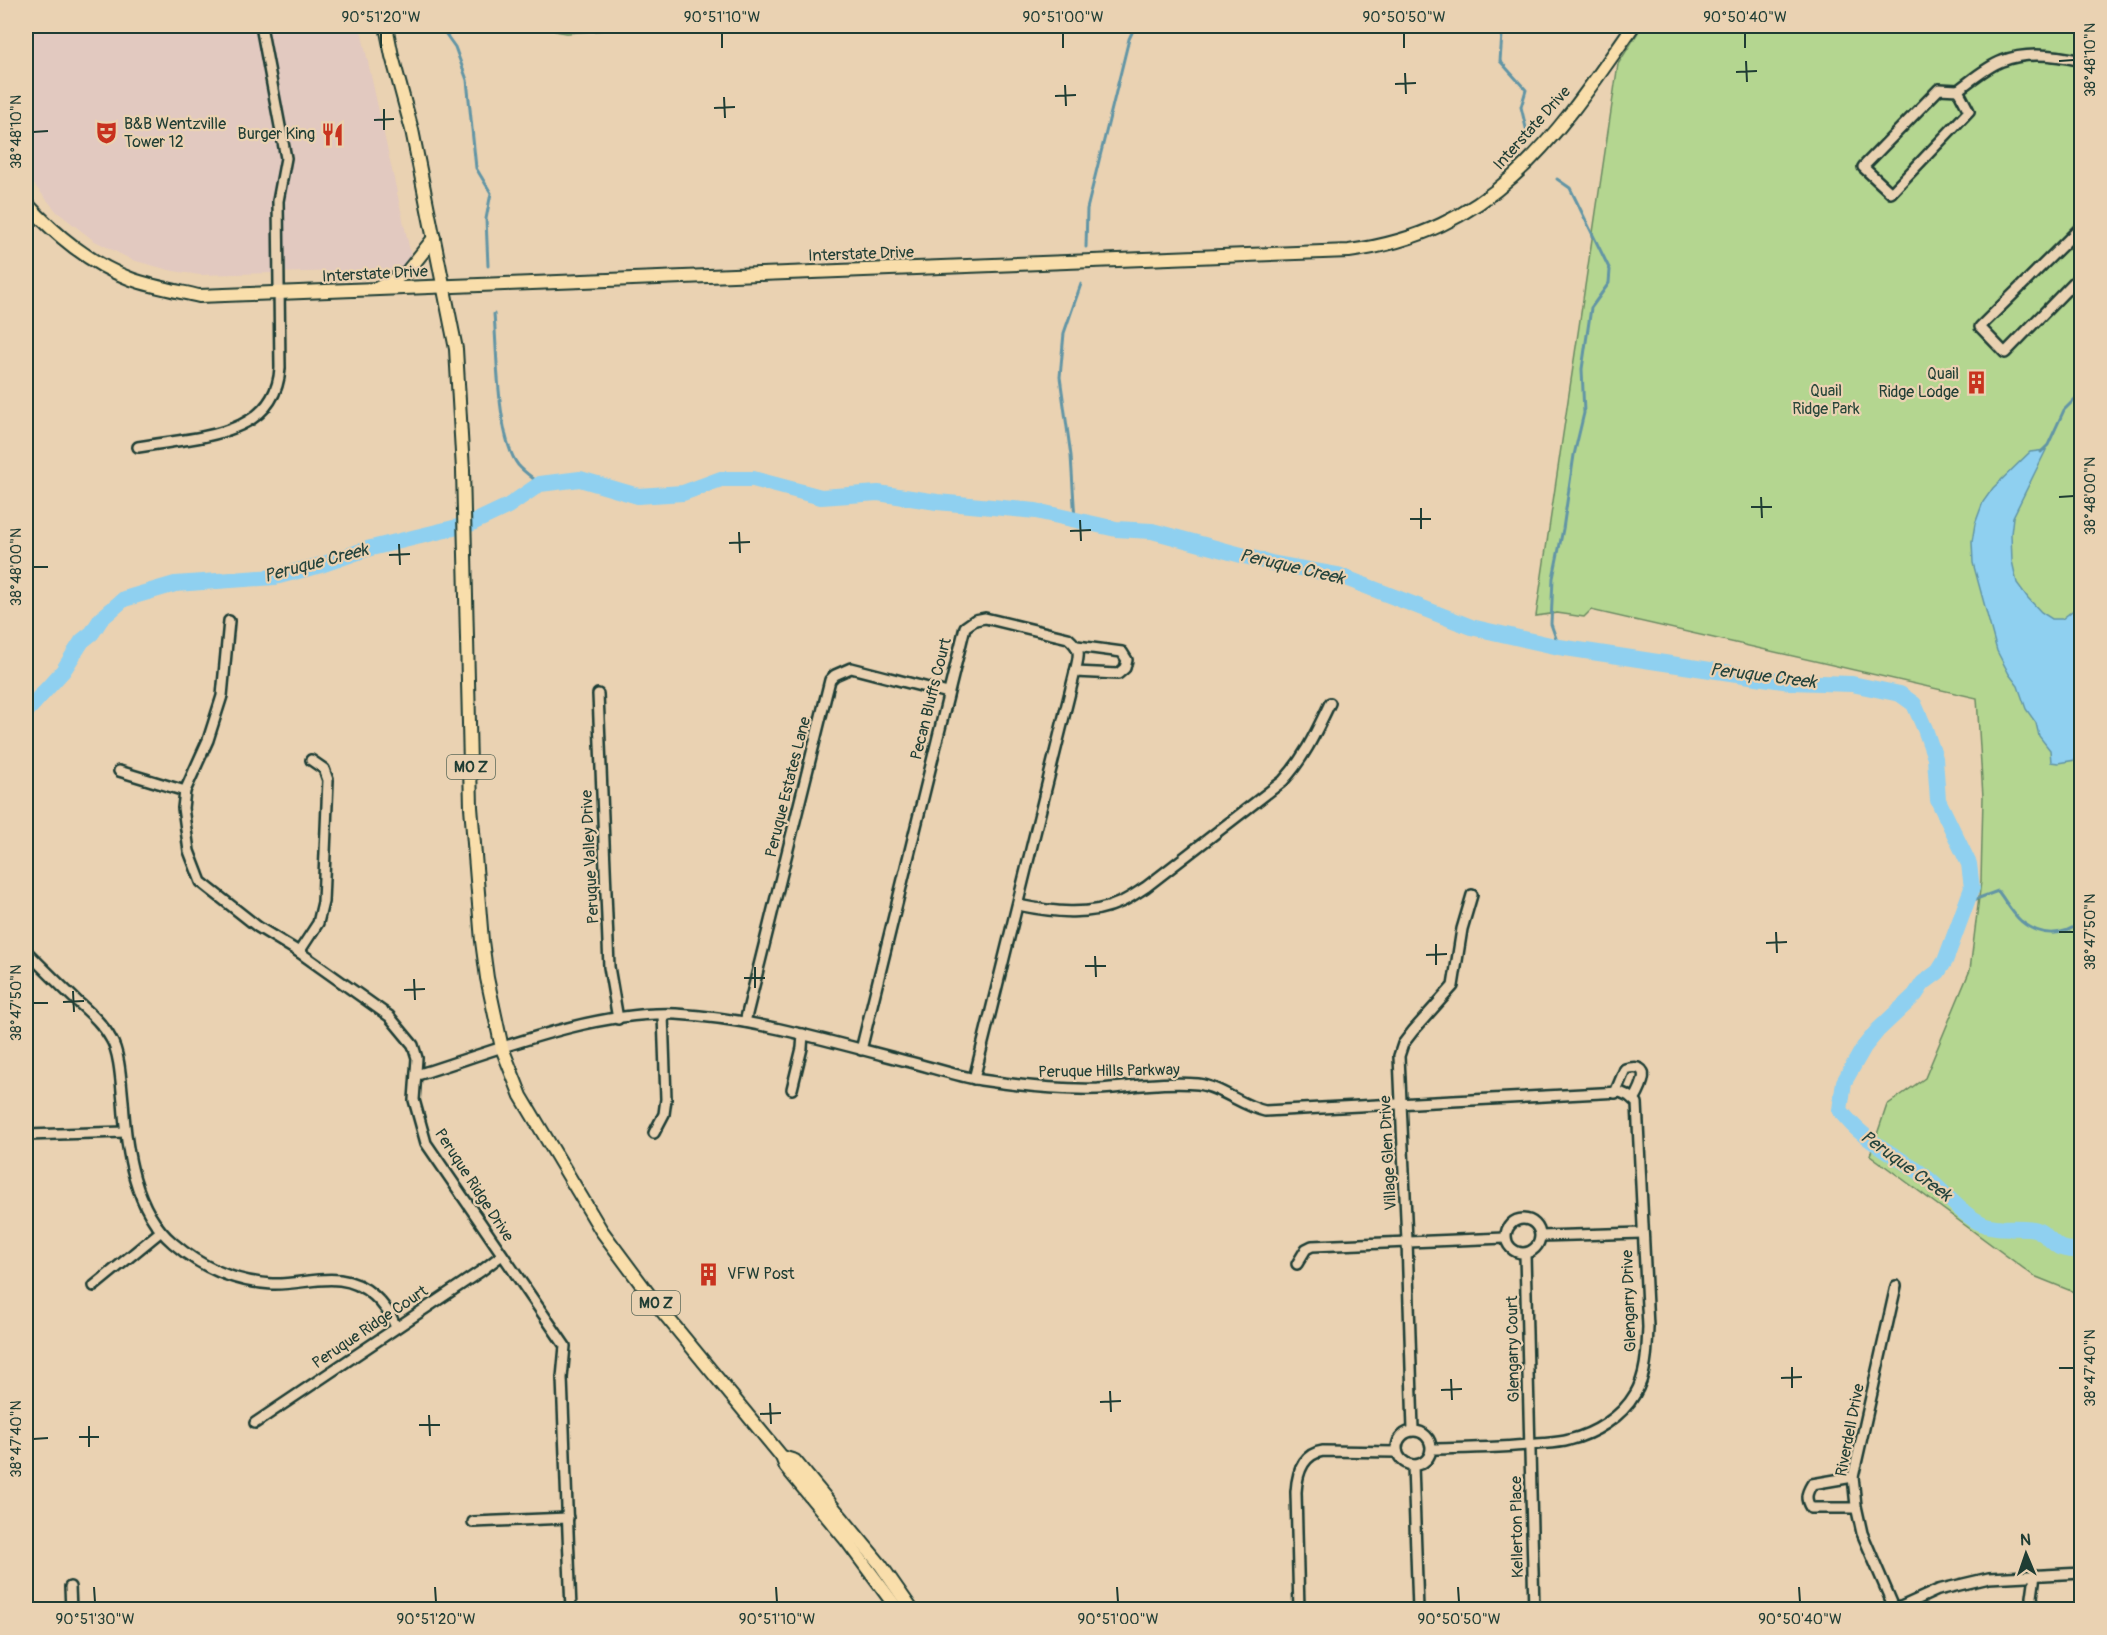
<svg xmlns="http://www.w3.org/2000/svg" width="2107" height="1635" font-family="Pangolin,sans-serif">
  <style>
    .built { fill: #e2c9c0 }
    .green { fill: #b4d690; stroke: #6a8a62; stroke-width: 1.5 }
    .water { fill: #8fd0f0; stroke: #6295a5; stroke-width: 1.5 }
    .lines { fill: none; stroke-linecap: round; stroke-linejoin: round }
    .stream { stroke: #6295a5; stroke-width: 3 }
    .river { stroke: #8fd0f0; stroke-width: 16 }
    .minor-casing { stroke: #1f3d34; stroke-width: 14 }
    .major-casing { stroke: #1f3d34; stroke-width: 16 }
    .minor { stroke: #ead2b2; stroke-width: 9 }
    .major { stroke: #f9deab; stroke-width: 12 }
    .ticks { fill: none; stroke: #1f3d34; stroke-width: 2 }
    .labels { text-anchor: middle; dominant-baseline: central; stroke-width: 4.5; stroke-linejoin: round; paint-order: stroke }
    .shield { fill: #ead2b2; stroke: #5c6a5a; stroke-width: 1.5 }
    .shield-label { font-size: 15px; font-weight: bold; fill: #1f3d34 }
    .poi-label { font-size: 16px; fill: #1f3d34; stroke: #ead2b2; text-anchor: start }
    .street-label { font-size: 16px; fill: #1f3d34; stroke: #ead2b2 }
    .park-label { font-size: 16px; fill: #264539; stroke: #ead2b2 }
    .water-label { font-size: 18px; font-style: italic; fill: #25443d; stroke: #ead2b2 }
    .neatline { fill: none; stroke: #1f3d34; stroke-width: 2 }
    .ticks-label { font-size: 15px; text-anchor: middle; fill: #1f3d34 }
  </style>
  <rect width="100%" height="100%" fill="#ead2b2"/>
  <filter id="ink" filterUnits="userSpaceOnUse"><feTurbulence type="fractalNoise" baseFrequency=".0167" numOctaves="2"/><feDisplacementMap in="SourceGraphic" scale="12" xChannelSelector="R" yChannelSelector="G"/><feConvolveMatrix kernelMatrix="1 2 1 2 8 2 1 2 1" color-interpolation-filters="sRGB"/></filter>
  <g filter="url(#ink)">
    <polygon class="built" points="26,26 360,26 412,260 407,269 200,275 173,271 132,260 93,240 57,212 26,175"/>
    <g class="green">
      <polygon points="552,26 657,26 567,33 555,31"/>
      <polygon points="1642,26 2081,26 2081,1295 2034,1276 1870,1155 1887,1105 1925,1078 1970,970 1981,881 1983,797 1977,698 1591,610 1584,617 1557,613 1536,616 1618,64"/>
    </g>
    <polygon class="water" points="2046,450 2013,517 2011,534 2012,561 2017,583 2028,598 2041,612 2052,619 2062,619 2081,604 2081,633 2079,639 2082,665 2081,759 2058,763 2051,762 2050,750 2039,736 2036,723 2026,709 2018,686 2009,674 1997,651 1973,563 1972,542 1975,524 1983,502 1993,488 2030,452"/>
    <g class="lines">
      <g class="stream">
        <polyline points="440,26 455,47 467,80 476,168 491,193 486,219 488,266"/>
        <polyline points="1506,26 1502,35 1500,61 1526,90 1521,107 1527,132"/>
        <polyline points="1557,179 1570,188 1610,270 1609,283 1591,308 1582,369 1584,413 1574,455 1563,529 1553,578 1551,624 1559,647"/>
        <polyline points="1086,247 1087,209 1129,39 1135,26"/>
        <path d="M494,314C497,350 497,439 518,465C524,472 533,478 540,484"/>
        <polyline points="2041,452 2048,445 2064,410 2082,392"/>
        <polyline points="1075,520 1071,456 1060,377 1064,333 1081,284"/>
        <path d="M1968,902L1998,891C2005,900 2012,913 2021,921C2040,937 2062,937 2082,922"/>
      </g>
      <path class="river" d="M26,712L63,671L82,641L92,633L101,619L124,599L175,584L275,577L321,565L367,549L470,524L508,506L540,484L580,479L638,496L683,493L721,479H753L821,497L878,493L937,502L1036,511L1116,529L1152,531L1271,563L1338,575L1471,627L1559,647L1790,682L1852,684L1900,694L1914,704L1925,729L1935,758L1938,800L1969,864L1972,888L1945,961L1938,972L1923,983L1915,995L1878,1030L1864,1047L1844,1082L1840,1110C1864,1143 1895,1153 1926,1177C1945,1192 1960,1214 1983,1224C1999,1231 2027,1225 2037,1230C2045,1233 2051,1242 2059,1247C2065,1250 2075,1250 2082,1251"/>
      <defs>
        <g id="minor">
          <polygon points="1939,89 1958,90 1969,111 1891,193 1863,167"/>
          <path d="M1958,90C1972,80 1986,67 2002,61C2026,51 2057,55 2082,61"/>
          <polyline points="2082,226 1980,327 2005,353 2082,274"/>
          <path d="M138,447C191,437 276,439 280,368L278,201L286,158L261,26"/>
          <polyline points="229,621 222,696 208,740 185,791 183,808 189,851 201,882 258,927 299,952 389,1016 413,1045 417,1058 414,1100 426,1143 565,1346 562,1378 571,1610"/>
          <polyline points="1075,672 1118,674 1125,668 1127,660 1122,652 1077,646"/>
          <polyline points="598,694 609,967 618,1019"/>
          <polyline points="119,771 185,791"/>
          <path d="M1018,905C1052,912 1089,917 1121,902C1130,898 1138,892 1146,887L1283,781C1305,757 1316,732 1330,703"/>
          <path d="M26,951C43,968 60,985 78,1002C90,1013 103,1024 111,1039C120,1053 121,1084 123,1101C126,1149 134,1210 173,1243C201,1267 235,1282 272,1284C295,1285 318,1277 340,1280C366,1283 386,1303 396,1327"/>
          <polyline points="299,952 318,923 323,902 328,780 324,769 311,760"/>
          <polyline points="745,1022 830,680 835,675 851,668 948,693"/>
          <path d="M861,1050L965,627L975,620L985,618L1068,638C1082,650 1079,655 1075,672L974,1079"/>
          <path d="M417,1075C497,1050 592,1011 676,1014C754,1018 831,1042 906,1061C931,1067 956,1076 981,1080C1021,1086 1058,1090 1098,1089C1131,1087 1165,1081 1198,1084C1221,1087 1242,1106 1265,1111L1620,1092L1629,1096L1637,1103L1648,1327C1647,1349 1647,1374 1635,1394C1622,1417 1594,1434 1569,1440C1559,1443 1548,1443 1537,1444C1502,1448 1466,1448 1432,1449"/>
          <polyline points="792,1089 802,1048 803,1034"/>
          <path d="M1615,1093L1625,1069C1655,1061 1641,1088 1634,1100"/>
          <polyline points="654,1133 664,1114 666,1099 663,1015"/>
          <polyline points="26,1135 125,1132"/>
          <circle cx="1523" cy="1236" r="17"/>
          <polyline points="1541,1236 1642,1233"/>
          <polyline points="1525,1254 1534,1610"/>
          <polyline points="1297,1264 1306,1249 1312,1246 1505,1238"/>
          <polyline points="94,1286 160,1232"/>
          <polyline points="255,1423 481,1271 502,1255"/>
          <polyline points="1413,1430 1407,1241 1399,1056 1403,1044 1413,1031 1453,986 1462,929 1472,895"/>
          <circle cx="1414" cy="1448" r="17"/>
          <polyline points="1413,1465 1418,1610"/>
          <path d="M1853,1477L1812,1484C1806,1494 1805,1499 1811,1508H1856"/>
          <polyline points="473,1522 568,1518"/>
          <polyline points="2035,1575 2032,1597 2035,1610"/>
          <polyline points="70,1587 71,1610"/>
          <path d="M1299,1610L1296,1492C1297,1474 1302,1454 1323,1451L1397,1452"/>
          <polyline points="1894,1610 1938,1590 1989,1578 2082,1573"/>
          <polyline points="1895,1610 1862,1533 1856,1506 1853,1477 1896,1286"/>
        </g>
        <g id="major">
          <polyline points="386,26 392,56 412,130 456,349 463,470 471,807 482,941 487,978 502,1048 521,1096 601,1230 653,1300 782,1457 786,1467 847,1541 898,1610"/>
          <path d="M26,203C56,235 89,263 131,279C153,287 177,291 199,296L1349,251C1494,232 1556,137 1633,26"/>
          <polyline points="378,288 407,272 434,238"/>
          <polyline points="782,1457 795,1461 880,1564 912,1610"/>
        </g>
      </defs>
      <use href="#minor" class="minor-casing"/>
      <use href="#major" class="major-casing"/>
      <use href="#minor" class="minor"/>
      <use href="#major" class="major"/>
    </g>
  </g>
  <path class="ticks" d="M381,33V48M722,33V48M1063,33V48M1404,33V48M1745,33V48M1746,61L1747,82M2059,61L2074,60M1736,72L1757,71M1405,73L1406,94M1395,84L1416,83M1065,85L1066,106M1055,96L1076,95M724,97L725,118M714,108L735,107M384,109V130M374,120L394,119M33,132L48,131M1761,497L1762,518M2059,497L2074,496M1751,507H1772M1421,508V529M1410,519H1431M1080,520L1081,541M1070,531L1091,530M739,532L740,553M729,543L750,542M399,544L400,565M389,555L410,554M33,567H48M1776,932L1777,953M2059,932H2074M1766,943L1787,942M1436,944V965M1426,955L1447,954M1095,956L1096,977M1085,966H1106M755,967V988M744,978H765M414,979L415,1000M404,990L425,989M73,991L74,1012M63,1002L84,1001M33,1003H48M1792,1367V1388M2059,1368H2074M1781,1378L1802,1377M1451,1379L1452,1400M1441,1390L1462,1389M1110,1391L1111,1412M1100,1402L1121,1401M770,1403L771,1424M760,1414L781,1413M429,1415L430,1436M419,1425H440M89,1426V1447M79,1437H99M33,1439L48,1438M94,1587L95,1602M435,1587L436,1602M776,1587L777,1602M1117,1587L1118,1602M1458,1587L1459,1602M1799,1587L1800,1602"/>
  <defs>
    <symbol id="theatre-bare" viewBox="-9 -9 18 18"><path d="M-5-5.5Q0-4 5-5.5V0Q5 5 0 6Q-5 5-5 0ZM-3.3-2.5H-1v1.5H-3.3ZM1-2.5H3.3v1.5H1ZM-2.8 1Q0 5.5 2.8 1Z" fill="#c8321e" stroke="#ead2b2" stroke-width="2.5" paint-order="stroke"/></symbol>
    <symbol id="restaurant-bare" viewBox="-9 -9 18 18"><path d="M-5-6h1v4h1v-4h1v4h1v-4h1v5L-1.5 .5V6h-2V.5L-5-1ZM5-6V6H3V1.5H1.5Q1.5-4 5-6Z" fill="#c8321e" stroke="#ead2b2" stroke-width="2.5" paint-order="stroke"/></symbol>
    <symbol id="building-bare" viewBox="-9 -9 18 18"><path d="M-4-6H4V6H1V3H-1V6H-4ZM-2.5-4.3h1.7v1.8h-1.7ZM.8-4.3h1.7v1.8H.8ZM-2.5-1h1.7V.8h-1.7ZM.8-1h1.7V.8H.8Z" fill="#c8321e" stroke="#ead2b2" stroke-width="2.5" paint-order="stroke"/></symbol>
  </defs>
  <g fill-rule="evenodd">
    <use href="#theatre-bare" x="90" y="116" width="33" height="33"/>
    <use href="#restaurant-bare" x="316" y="118" width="33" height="33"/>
    <use href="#building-bare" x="1960" y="366" width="33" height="33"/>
    <use href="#building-bare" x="692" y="1258" width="33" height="33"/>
  </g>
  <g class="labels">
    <g class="shield">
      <rect x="447" y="755" width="48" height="24" rx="4.5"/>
      <rect x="632" y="1291" width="48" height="24" rx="4.5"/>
    </g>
    <g class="shield-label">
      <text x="471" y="767">MO Z</text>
      <text x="656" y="1303">MO Z</text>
    </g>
    <g class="poi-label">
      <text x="124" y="124">B&amp;B Wentzville<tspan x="124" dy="18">Tower 12</tspan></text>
      <text x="315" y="134" text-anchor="end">Burger King</text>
      <text x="1959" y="374" text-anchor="end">Quail<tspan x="1959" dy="18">Ridge Lodge</tspan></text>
      <text x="727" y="1274">VFW Post</text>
    </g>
    <g class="street-label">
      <text transform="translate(1532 128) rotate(-48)">Interstate Drive</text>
      <text transform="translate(861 254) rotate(-2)">Interstate Drive</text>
      <text transform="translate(375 274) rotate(-3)">Interstate Drive</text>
      <text transform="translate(931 699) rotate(-76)">Pecan Bluffs Court</text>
      <text transform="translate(788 787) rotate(-76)">Peruque Estates Lane</text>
      <text transform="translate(590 857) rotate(-93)">Peruque Valley Drive</text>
      <text transform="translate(1109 1071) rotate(-1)">Peruque Hills Parkway</text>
      <text transform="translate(1388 1153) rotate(-93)">Village Glen Drive</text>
      <text transform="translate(474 1185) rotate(57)">Peruque Ridge Drive</text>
      <text transform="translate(1629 1301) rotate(-92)">Glengarry Drive</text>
      <text transform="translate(370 1327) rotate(-34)">Peruque Ridge Court</text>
      <text transform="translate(1513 1349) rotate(-91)">Glengarry Court</text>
      <text transform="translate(1850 1430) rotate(-79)">Riverdell Drive</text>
      <text transform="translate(1517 1527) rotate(-91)">Kellerton Place</text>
    </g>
    <g class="park-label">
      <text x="1826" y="391">Quail<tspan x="1826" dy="18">Ridge Park</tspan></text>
    </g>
    <g class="water-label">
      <text transform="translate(316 563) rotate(-15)">Peruque Creek</text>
      <text transform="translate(1292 567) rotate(13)">Peruque Creek</text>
      <text transform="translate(1763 676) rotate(7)">Peruque Creek</text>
      <text transform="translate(1906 1166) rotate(36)">Peruque Creek</text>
    </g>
  </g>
  <rect width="2107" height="1635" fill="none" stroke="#ead2b2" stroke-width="66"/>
  <g transform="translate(2026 1554) rotate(358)" stroke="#ead2b2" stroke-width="4.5" paint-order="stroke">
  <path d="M0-4.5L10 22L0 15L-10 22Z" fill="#1f3d34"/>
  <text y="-9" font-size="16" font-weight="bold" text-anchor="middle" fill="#1f3d34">N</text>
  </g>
  <rect x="33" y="33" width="2041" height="1569" class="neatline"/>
  <g class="ticks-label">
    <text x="381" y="22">90°51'20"W</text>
    <text x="722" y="22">90°51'10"W</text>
    <text x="1063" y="22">90°51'00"W</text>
    <text x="1404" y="22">90°50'50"W</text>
    <text x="1745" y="22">90°50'40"W</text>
    <text transform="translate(2090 60) rotate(-90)" y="5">38°48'10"N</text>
    <text transform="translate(16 132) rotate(-90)" y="5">38°48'10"N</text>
    <text transform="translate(2090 496) rotate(-90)" y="5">38°48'00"N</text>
    <text transform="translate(16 567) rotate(-90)" y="5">38°48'00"N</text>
    <text transform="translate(2090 932) rotate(-90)" y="5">38°47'50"N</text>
    <text transform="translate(16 1003) rotate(-90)" y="5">38°47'50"N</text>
    <text transform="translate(2090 1368) rotate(-90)" y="5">38°47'40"N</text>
    <text transform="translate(16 1439) rotate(-90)" y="5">38°47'40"N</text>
    <text x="95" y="1624">90°51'30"W</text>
    <text x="436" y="1624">90°51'20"W</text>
    <text x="777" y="1624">90°51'10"W</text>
    <text x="1118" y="1624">90°51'00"W</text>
    <text x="1459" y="1624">90°50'50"W</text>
    <text x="1800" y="1624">90°50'40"W</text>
  </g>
</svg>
